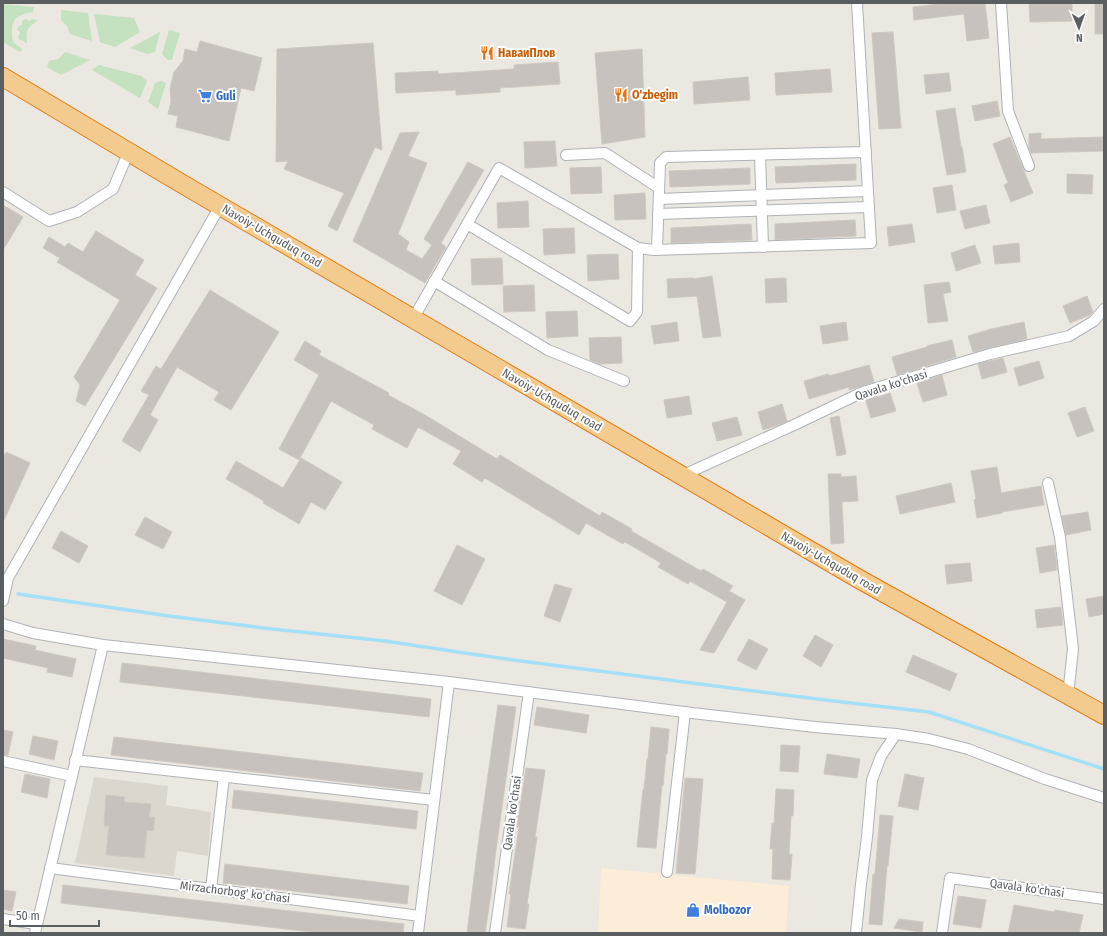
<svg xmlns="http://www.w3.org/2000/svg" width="1107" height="936" font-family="'Fira Sans Condensed',sans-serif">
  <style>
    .commercial { fill: #fbedd7 }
    .education { fill: #dbd7cf }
    .green { fill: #c4e2bf }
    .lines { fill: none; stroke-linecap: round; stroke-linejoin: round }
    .stream { stroke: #a4e1f8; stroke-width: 3.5 }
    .building { fill: #c7c2be; stroke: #cfc8c0 }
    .street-casing { stroke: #afb3b6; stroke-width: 12 }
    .highway-casing { stroke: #dc7c11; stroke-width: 20 }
    .street { stroke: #fff; stroke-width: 10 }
    .highway { stroke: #f4cb8f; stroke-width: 18 }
    .labels { text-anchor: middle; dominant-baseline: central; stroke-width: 4; stroke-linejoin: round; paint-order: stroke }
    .food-label { font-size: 12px; font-weight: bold; fill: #c56008; stroke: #fff; text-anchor: start }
    .shop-label { font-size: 12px; font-weight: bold; fill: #366cbe; stroke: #fff; text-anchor: start }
    .street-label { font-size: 12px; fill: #5a5e61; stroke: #fff }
  </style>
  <rect width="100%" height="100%" fill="#ebe7e1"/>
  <polygon class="commercial" points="601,868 789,886 786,933 598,933"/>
  <polygon class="education" points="94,777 168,786 166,805 211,812 208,856 177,851 174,876 75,863"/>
  <g class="green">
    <path d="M3,4L34,7L33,12C13,15 10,22 13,42L22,49L20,52L3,42Z"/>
    <polygon points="61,10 88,13 92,41 70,34 67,26 61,20"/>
    <polygon points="94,14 134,18 140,32 115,47 100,42"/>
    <path d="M25,19L30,21L32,19L38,20C27,28 26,30 27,43H25L24,41L20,40L18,38L20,32L17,29L19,26L22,25V21Z"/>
    <polygon points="169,30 180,33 172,60 168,60 162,54"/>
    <polygon points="160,32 155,52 147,54 130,48"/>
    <polygon points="65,52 90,60 61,75 47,67 49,61 58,59"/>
    <polygon points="99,65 141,76 147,81 140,98 92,70"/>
    <polygon points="161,81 166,83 158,109 148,102 155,83"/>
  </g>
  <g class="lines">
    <polyline class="stream" points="18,594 169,616 263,628 385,641 458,652 513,660 825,700 929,712 1104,769"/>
  </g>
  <g class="building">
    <polygon points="950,3 985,3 989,38 967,41 964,14 914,20 913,7"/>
    <polygon points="1029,3 1072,3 1072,21 1030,22"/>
    <rect x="1095" y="3" width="9" height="31"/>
    <polygon points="893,32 901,128 879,129 872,33"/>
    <polygon points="200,41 262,58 254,91 241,88 229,141 176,127 178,116 168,114 171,102 170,88 174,72 183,61 185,49 197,52"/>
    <polygon points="373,43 382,150 375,147 337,231 328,226 344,193 284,169 288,161 276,162 277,49"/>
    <polygon points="642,49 645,137 602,144 595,53"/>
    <polygon points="558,62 560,84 500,88 500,92 456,95 456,90 396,93 395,73 438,71 438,74 514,69 514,65"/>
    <polygon points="830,69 832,92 776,95 775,73"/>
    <polygon points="949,73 951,91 926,94 924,75"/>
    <polygon points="748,77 750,100 694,104 693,82"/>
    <polygon points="997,101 1000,116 975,121 972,106"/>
    <polygon points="955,108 961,147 962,147 966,172 947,175 936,111"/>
    <polygon points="419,132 408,156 427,163 398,234 409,242 406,250 422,259 432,245 424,239 468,162 484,170 441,243 446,247 425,283 353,241 400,133"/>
    <polygon points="1041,133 1041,139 1104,137 1104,151 1031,153 1029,148 1029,134"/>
    <polygon points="1010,137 1033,193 1011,202 1004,185 1008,183 993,144"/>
    <polygon points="555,141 557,166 525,168 524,142"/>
    <polygon points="856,164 856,180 776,183 775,167"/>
    <polygon points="601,167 602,193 571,194 570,168"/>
    <polygon points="750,168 750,184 670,187 669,171"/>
    <polygon points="1067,174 1093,175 1092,194 1067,193"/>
    <polygon points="952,185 956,210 937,213 933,188"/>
    <polygon points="645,193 646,219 615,220 614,195"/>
    <polygon points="528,201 529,227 498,228 497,203"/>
    <polygon points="3,205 23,217 3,250"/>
    <polygon points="986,205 990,223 965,229 960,211"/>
    <polygon points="855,220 856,236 775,240 775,224"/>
    <polygon points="751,224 752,240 671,243 671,228"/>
    <polygon points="912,224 915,242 889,246 887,227"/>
    <polygon points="574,228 575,253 544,255 543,229"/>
    <polygon points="96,231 144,260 135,275 157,288 85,406 76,401 80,385 74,377 120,300 57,262 60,258 43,248 49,237 65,247 68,243 83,252"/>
    <polygon points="1019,243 1020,262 995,264 993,246"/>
    <polygon points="975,245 981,263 956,271 951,253"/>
    <polygon points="618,254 619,279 588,281 587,255"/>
    <polygon points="502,258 503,284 472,285 471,259"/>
    <polygon points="712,276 721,336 703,338 697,296 668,298 667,279 693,278 693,279"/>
    <polygon points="786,278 787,302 766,303 765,279"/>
    <polygon points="949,282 951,292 943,294 948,321 928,323 924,285"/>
    <polygon points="534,285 535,311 504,312 503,286"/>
    <polygon points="210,290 279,332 231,410 214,400 219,392 177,367 150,415 158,420 140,452 122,441 149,395 141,391 156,366 161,369"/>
    <polygon points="1087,296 1093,312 1090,315 1070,323 1063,306"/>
    <polygon points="577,311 578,336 547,338 546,312"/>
    <polygon points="677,322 679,341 654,344 651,326"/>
    <polygon points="846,322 848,340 823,344 820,326"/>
    <polygon points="1024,322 1027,339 973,352 968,336 991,329"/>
    <polygon points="621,337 622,363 599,364 590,360 589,338"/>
    <polygon points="952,340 956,357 897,375 892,357 927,347 927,346"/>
    <polygon points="305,341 321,351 319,355 389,393 388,395 425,415 497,459 500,455 600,516 602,512 632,529 631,531 701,571 703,569 733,586 729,591 745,600 714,653 700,650 727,602 690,581 688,584 658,567 661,563 625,542 623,544 586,523 579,535 485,478 482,482 453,464 461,451 418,427 407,448 372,429 374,425 331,401 299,460 279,449 319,375 294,360"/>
    <polygon points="1003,358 1007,372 982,379 978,364"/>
    <polygon points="1039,361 1044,378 1019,386 1014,368"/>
    <polygon points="869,365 874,382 849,390 849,387 809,399 804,381 828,374 829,376"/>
    <polygon points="942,375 947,395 923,402 917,383"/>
    <polygon points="890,393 896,411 871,418 865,398 877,394 878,397"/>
    <polygon points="689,396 692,414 667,418 664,400"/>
    <polygon points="782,404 787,421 778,425 763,430 758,412"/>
    <polygon points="1085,407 1094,431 1077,437 1068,413"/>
    <polygon points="839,416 846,454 837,456 830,418"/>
    <polygon points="737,417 742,435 717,441 712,423"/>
    <polygon points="6,452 30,463 3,522 3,458"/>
    <polygon points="301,458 342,482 325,510 311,502 299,524 263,503 264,501 226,479 236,461 283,488"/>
    <polygon points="997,467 1001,493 1041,486 1044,505 1002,512 1002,513 977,518 974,500 976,499 971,471"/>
    <polygon points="828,474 841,474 841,477 856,476 858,501 842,502 844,543 831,544"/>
    <polygon points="951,483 955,502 900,514 896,496"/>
    <polygon points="1088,512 1091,530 1066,535 1062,516"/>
    <polygon points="145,517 172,532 163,549 135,535"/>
    <polygon points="61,531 88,546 79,563 52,548"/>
    <polygon points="457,545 485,559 462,605 434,591"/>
    <polygon points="1054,545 1057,570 1040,573 1036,548"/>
    <polygon points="970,563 972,581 947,584 945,565"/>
    <polygon points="555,584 572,589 560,622 544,616"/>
    <polygon points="1104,596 1104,614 1089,617 1086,599"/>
    <polygon points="1061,607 1063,625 1037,628 1035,610"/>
    <polygon points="815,635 833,645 821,667 803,656"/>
    <polygon points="3,639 36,646 35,650 76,659 72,677 47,672 48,668 3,658"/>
    <polygon points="749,639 768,649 756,670 737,660"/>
    <polygon points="913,655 957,674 950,691 906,672"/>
    <polygon points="122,663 431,699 429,717 120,682"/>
    <polygon points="498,705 516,707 495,857 491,894 485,933 467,933 479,838"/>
    <polygon points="537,707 589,715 586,733 534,725"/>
    <polygon points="651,727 669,729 667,754 666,754 663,786 662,785 656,848 637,847 643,789 644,789 647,759 648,759"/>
    <polygon points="3,730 13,732 8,755 3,755"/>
    <polygon points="33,736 58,741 54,760 29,754"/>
    <polygon points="114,737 423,773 420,791 111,755"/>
    <polygon points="781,745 800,746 798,772 780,771"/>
    <polygon points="827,754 860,759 857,778 824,774"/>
    <polygon points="526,768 545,770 535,837 537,837 527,904 529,904 525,929 507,927 511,894 509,894 519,827 517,827"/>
    <polygon points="25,774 50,779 47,798 21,792"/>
    <polygon points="905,774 924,778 918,810 898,806"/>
    <polygon points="685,778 703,779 695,874 676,873"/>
    <polygon points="776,789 794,790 793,816 791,816 789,854 792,854 790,880 772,879 773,849 770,849 772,823 774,824"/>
    <polygon points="234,790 418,811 416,829 232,808"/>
    <polygon points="106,795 125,797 124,802 151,804 149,817 155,817 153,831 147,830 144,858 106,855 109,826 104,826"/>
    <polygon points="880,815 893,816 888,866 887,866 882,925 869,924 873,874 875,874"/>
    <polygon points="225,864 409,886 407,904 223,883"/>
    <polygon points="63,885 404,924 403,933 320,933 61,903"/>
    <polygon points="3,890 16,892 12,911 3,909"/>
    <polygon points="958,896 986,900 981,928 953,924"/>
    <polygon points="1014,905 1054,912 1055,910 1083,915 1079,933 1008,933"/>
    <polygon points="899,919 923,922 922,932 894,928"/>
  </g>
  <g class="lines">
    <defs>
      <g id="street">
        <polyline points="1001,3 1008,111 1029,166"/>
        <polyline points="566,155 605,153 659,188"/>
        <polyline points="760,155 763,247"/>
        <polyline points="3,192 49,221 77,212 113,189 129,151"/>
        <polyline points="659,199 868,191"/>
        <polyline points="658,214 869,207"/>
        <polyline points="467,224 630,321 637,312 638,248"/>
        <polyline points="657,250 660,163 666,157 866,152"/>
        <polyline points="434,281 548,350 624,381"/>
        <polyline points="413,319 499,168 638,248 654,250 871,243 857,3"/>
        <polyline points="681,476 794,425 863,392 990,354 1069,336 1094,321 1104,309"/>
        <polyline points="1048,483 1060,537 1073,649 1068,695"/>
        <polyline points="3,601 8,578 220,206"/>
        <polyline points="3,624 33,633 103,645 449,682 692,713 815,727 896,734 929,739 968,749 1045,779 1104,798"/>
        <polyline points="75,760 434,800"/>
        <polyline points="3,761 72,776"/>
        <polyline points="50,868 420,916"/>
        <polyline points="667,872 685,712"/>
        <polyline points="211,889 224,777"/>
        <polyline points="3,919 36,924"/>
        <polyline points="35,933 103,645"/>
        <polyline points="418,933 449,682"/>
        <polyline points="495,933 529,692"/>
        <polyline points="856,933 861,884 867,837 872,780 881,756 896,734"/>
        <polyline points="942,933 950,878 1104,899"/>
      </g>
      <polyline id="highway" points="3,77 179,182 859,579 1104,715"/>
    </defs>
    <use href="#street" class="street-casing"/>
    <use href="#highway" class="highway-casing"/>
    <use href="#street" class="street"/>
    <use href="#highway" class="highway"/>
  </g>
  <defs>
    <symbol id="restaurant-bare" viewBox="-9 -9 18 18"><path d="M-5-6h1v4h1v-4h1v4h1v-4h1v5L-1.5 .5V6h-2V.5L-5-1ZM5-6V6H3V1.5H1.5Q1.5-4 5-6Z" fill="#e8710a" stroke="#fff" stroke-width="2.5" paint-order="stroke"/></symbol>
    <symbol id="supermarket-bare" viewBox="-9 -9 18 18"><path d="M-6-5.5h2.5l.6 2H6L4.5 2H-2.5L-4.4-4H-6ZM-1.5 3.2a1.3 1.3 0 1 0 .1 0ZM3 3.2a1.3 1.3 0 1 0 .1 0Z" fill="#3f7fe0" stroke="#fff" stroke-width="2.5" paint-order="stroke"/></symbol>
    <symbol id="shop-bare" viewBox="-9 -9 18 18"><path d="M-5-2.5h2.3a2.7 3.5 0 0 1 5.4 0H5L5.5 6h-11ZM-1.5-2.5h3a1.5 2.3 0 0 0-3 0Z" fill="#3f7fe0" stroke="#fff" stroke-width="2.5" paint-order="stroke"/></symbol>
  </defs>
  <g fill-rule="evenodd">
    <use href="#restaurant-bare" x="477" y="43" width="20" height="20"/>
    <use href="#restaurant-bare" x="611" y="85" width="20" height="20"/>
    <use href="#supermarket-bare" x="195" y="86" width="20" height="20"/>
    <use href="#shop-bare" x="683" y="900" width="20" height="20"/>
  </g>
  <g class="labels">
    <g class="food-label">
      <text x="498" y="53">НаваиПлов</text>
      <text x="632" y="95">O'zbegim</text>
    </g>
    <g class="shop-label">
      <text x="216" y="96">Guli</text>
      <text x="704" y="910">Molbozor</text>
    </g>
    <g class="street-label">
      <text transform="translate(272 236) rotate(30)">Navoiy-Uchquduq road</text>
      <text transform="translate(891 385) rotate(-18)">Qavala ko'chasi</text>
      <text transform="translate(552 400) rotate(30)">Navoiy-Uchquduq road</text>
      <text transform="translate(831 563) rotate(30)">Navoiy-Uchquduq road</text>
      <text transform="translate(512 813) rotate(-82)">Qavala ko'chasi</text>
      <text transform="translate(1027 888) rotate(8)">Qavala ko'chasi</text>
      <text transform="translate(235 892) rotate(7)">Mirzachorbog' ko'chasi</text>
    </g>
  </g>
  <rect width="1107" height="936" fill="none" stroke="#5a5e61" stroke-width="8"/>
  <g transform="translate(1079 28) rotate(178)" stroke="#ffffff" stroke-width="3" paint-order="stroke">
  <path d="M0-3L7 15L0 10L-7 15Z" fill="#5a5e61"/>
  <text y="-6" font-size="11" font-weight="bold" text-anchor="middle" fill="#5a5e61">N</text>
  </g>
  <path d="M10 920v6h89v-6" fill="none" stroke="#5a5e61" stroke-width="2"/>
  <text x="16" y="920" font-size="12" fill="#5a5e61" stroke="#ffffff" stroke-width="3" paint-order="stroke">50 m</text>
</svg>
